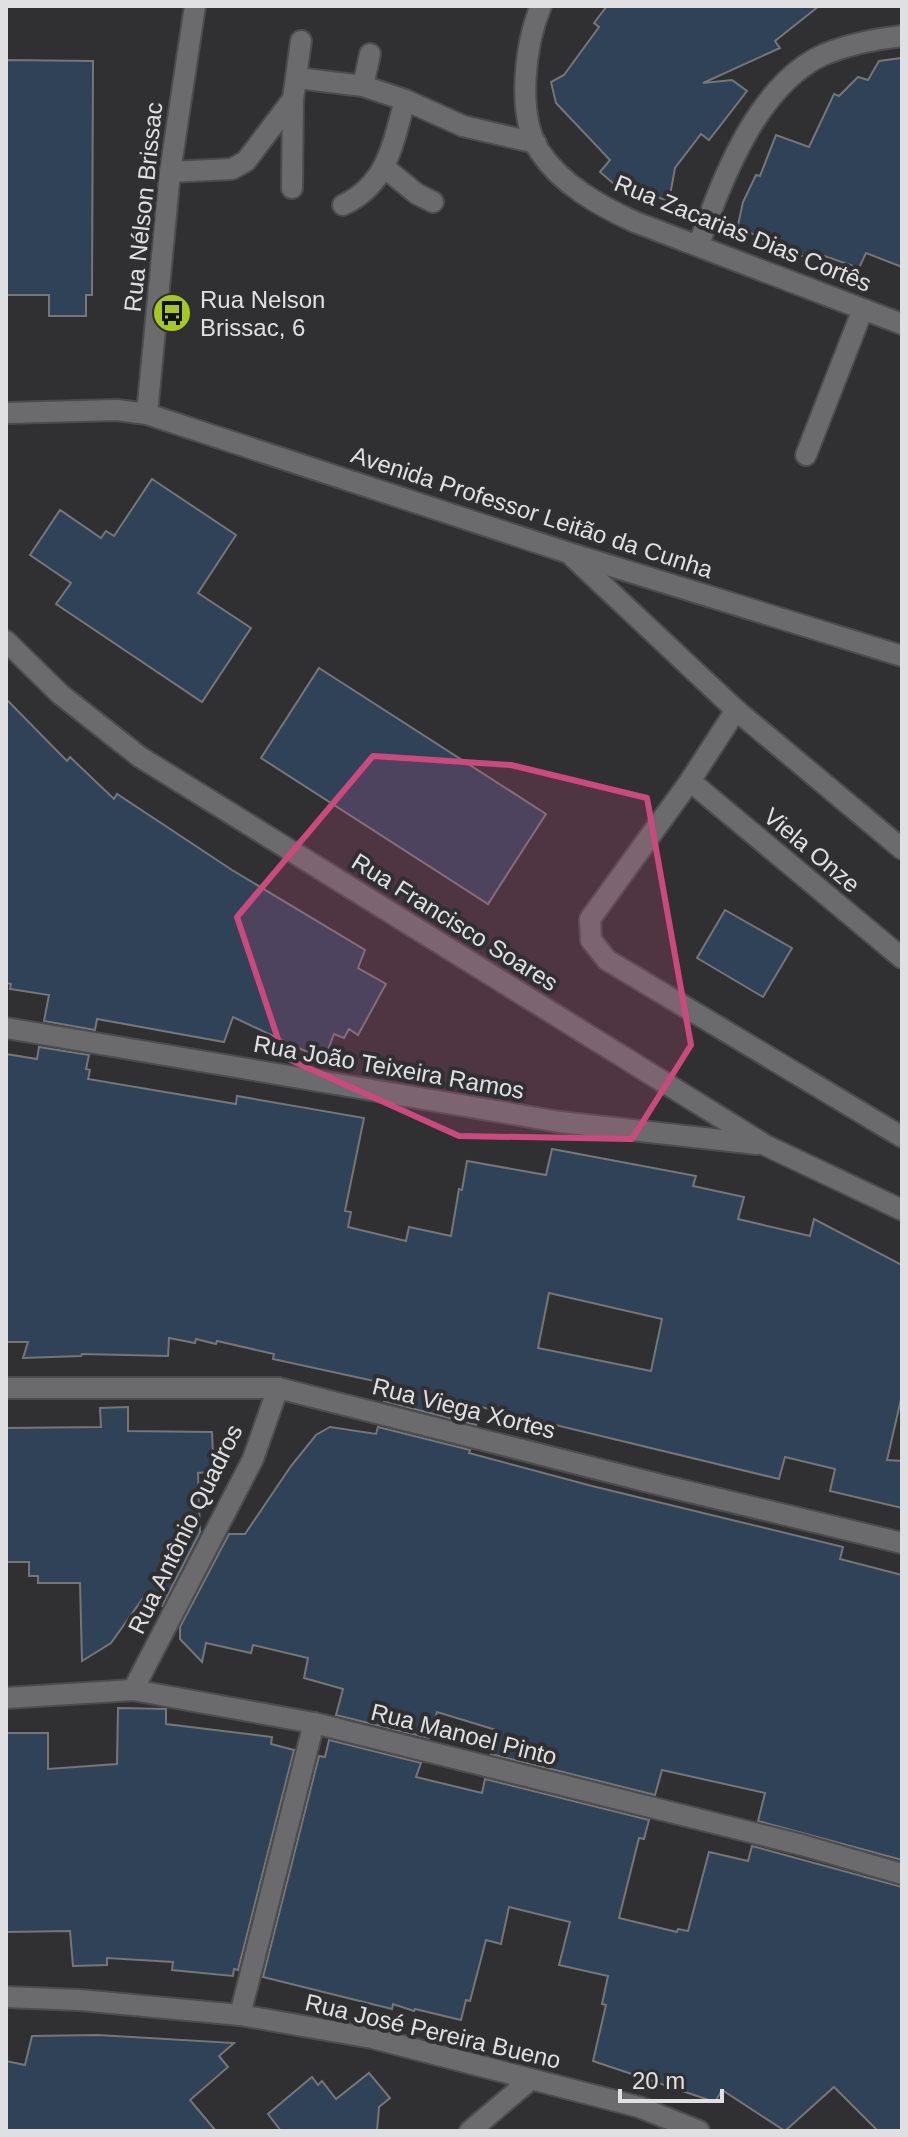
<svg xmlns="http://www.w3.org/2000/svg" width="908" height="2137" font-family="Arial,sans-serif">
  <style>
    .building { fill: #2f4257; stroke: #747678; stroke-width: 2; fill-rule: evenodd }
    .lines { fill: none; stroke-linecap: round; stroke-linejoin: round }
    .service-casing { stroke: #4c4c4e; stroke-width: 24 }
    .minor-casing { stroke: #4c4c4e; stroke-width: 24 }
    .tertiary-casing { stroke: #4c4c4e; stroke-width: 24 }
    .service { stroke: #6b6b6e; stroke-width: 20 }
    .minor { stroke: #6b6b6e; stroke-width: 20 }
    .tertiary { stroke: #6b6b6e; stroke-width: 20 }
    .marked { fill: #ca4a7d; fill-opacity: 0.2; stroke: #ca4a7d; stroke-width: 6; stroke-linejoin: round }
    .labels { text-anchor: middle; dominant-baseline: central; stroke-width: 8; stroke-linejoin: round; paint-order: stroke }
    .street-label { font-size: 24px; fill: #e0e0e2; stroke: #303032 }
    .poi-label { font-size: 24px; fill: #e0e0e2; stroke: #303032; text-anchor: start }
  </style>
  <rect width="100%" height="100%" fill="#303032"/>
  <g class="building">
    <polygon points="607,6 819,6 775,41 780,48 703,83 732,80 747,91 709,140 701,134 675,168 669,201 613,183 600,172 610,160 556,103 551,82 564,75 599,27 594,23"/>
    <polygon points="902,58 902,267 866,253 859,268 810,251 807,258 766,242 738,225 743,202 756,175 760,176 776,135 809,147 834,94 839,96 858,77 868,80 879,61"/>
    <polygon points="6,60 93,61 92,295 86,295 86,316 49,316 49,295 6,295"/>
    <polygon points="152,479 236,535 198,593 251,628 202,702 56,604 71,583 30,555 60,510 101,538 106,531 114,536"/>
    <polygon points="319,668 546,814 488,904 261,758"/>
    <polygon points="6,699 67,761 70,757 114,799 117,794 232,870 365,950 358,968 386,984 358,1035 349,1029 344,1038 334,1034 324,1060 233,1017 224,1042 97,1019 95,1030 44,1021 49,995 10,989 11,984 6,983"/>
    <polygon points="725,910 792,948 763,997 697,958"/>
    <path d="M39,1047L89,1055L86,1069L90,1070L88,1079L236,1104L237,1096L364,1118L345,1211L351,1212L348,1227L406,1241L409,1227L451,1236L459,1189L462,1190L467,1161L546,1175L552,1149L696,1176L693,1186L744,1197L738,1219L810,1236L814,1219L902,1265V1395L887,1460L902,1461V1508L830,1491L835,1469L785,1457L779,1479L481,1407L476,1425L384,1401L388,1384L273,1359L274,1354L217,1341L216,1344L196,1339L195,1343L169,1338L168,1356L82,1354L81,1356L23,1358L28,1342H6V1054L37,1059ZM549,1293L662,1319L651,1371L538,1348Z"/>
    <polygon points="128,1407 128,1431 212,1432 213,1457 209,1472 198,1473 200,1532 162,1606 146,1594 111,1643 82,1661 80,1583 38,1583 38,1576 29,1576 29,1562 6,1562 6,1428 101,1427 100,1408"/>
    <polygon points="330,1427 376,1434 378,1427 470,1450 469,1453 592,1486 843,1547 840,1559 902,1575 902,1860 758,1821 765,1793 662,1770 655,1795 491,1754 496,1730 437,1712 429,1738 336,1715 343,1689 304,1678 308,1658 253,1645 251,1653 206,1643 202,1662 180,1639 180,1627 229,1534 245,1534 291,1466 316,1435"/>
    <polygon points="118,1708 166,1709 166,1724 272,1737 271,1744 294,1750 238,1970 234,1969 233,1976 172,1970 173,1962 107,1958 107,1965 73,1966 70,1931 6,1932 6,1733 48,1733 48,1769 117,1764"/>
    <polygon points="329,1740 421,1763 416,1777 482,1793 485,1779 649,1820 644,1839 639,1838 619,1918 677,1932 678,1929 688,1931 709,1852 748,1861 752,1846 902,1887 902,2131 878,2131 834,2087 785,2131 722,2090 715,2102 593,2061 606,2005 602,2004 608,1976 559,1965 570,1922 509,1907 501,1944 486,1940 470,2001 466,2000 461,2020 415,2009 414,2011 393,2004 392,2009 263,1977 319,1756 325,1757"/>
    <polygon points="98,2035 234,2043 219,2056 228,2067 190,2100 216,2131 6,2131 6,2061 25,2065 32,2036"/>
    <polygon points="369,2073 390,2098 379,2107 377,2131 281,2131 268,2114 312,2077 318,2085 322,2081 336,2099"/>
  </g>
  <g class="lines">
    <defs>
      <g id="service">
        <polyline points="297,78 363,86 405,100 463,126 536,143"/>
        <polyline points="363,86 370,54"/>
        <polyline points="385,168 417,194 433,202"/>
        <polyline points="170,172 232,169 246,161 293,99"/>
        <polyline points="292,188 293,99 301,41"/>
        <path d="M343,205C388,184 393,143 405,100"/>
        <polyline points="806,455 863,309"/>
      </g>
      <g id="minor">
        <path d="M541,6C525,44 516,116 540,152C562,185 600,206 635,222L902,324"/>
        <path d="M699,244C722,180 757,84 825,54C850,44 875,39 902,36"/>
        <polyline points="6,641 60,694 140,757 765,1145 902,1210"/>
        <polyline points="736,710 690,781 590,919 591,940 607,960 902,1137"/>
        <polyline points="690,781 902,958"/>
        <polyline points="6,1028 560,1122 757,1144"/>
        <polyline points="6,1388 278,1388 661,1485 902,1543"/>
        <polyline points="133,1690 253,1459 278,1388"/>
        <polyline points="6,1698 133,1690 314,1723 802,1845 902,1874"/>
        <polyline points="6,1997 80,2000 240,2015 372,2038 639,2107 699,2131"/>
        <polyline points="240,2015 314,1723"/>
        <polyline points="470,2131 530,2080"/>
      </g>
      <g id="tertiary">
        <polyline points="6,413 117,410 147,414 569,553 902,656"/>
        <polyline points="147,414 170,172 195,6"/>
        <polyline points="573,557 736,710 902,849"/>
      </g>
    </defs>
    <use href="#service" class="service-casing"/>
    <use href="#minor" class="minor-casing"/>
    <use href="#tertiary" class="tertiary-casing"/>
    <use href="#service" class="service"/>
    <use href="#minor" class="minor"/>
    <use href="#tertiary" class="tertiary"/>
  </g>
  <path class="marked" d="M373,756L511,765L647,798L691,1045L632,1139L459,1136L284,1057L237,917Z"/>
  <defs>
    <symbol id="bus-disc" viewBox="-11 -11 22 22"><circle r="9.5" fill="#a6c820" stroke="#303032"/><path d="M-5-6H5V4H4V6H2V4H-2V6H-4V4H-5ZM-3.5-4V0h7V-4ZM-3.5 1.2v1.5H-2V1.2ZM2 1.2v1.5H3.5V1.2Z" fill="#111"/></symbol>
  </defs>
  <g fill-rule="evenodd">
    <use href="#bus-disc" x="150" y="291" width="44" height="44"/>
  </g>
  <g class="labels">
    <g class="street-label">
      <text transform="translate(143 207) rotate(-84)">Rua Nélson Brissac</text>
      <text transform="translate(743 233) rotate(22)">Rua Zacarias Dias Cortês</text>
      <text transform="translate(532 512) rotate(18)">Avenida Professor Leitão da Cunha</text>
      <text transform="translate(812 850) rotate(40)">Viela Onze</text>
      <text transform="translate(455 922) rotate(32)">Rua Francisco Soares</text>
      <text transform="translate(389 1067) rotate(10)">Rua João Teixeira Ramos</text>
      <text transform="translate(464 1408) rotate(14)">Rua Viega Xortes</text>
      <text transform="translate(185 1529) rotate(-64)">Rua Antônio Quadros</text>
      <text transform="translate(464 1734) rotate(14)">Rua Manoel Pinto</text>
      <text transform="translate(433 2031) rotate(13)">Rua José Pereira Bueno</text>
    </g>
    <g class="poi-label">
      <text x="200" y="299">Rua Nelson<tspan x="200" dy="28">Brissac, 6</tspan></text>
    </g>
  </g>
  <rect width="908" height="2137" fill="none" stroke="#e0e0e2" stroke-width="16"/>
  <path d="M620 2089v12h102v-12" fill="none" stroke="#e0e0e2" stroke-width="4"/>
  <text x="632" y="2089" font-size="24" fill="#e0e0e2" stroke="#303032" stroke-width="6" paint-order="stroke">20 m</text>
</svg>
